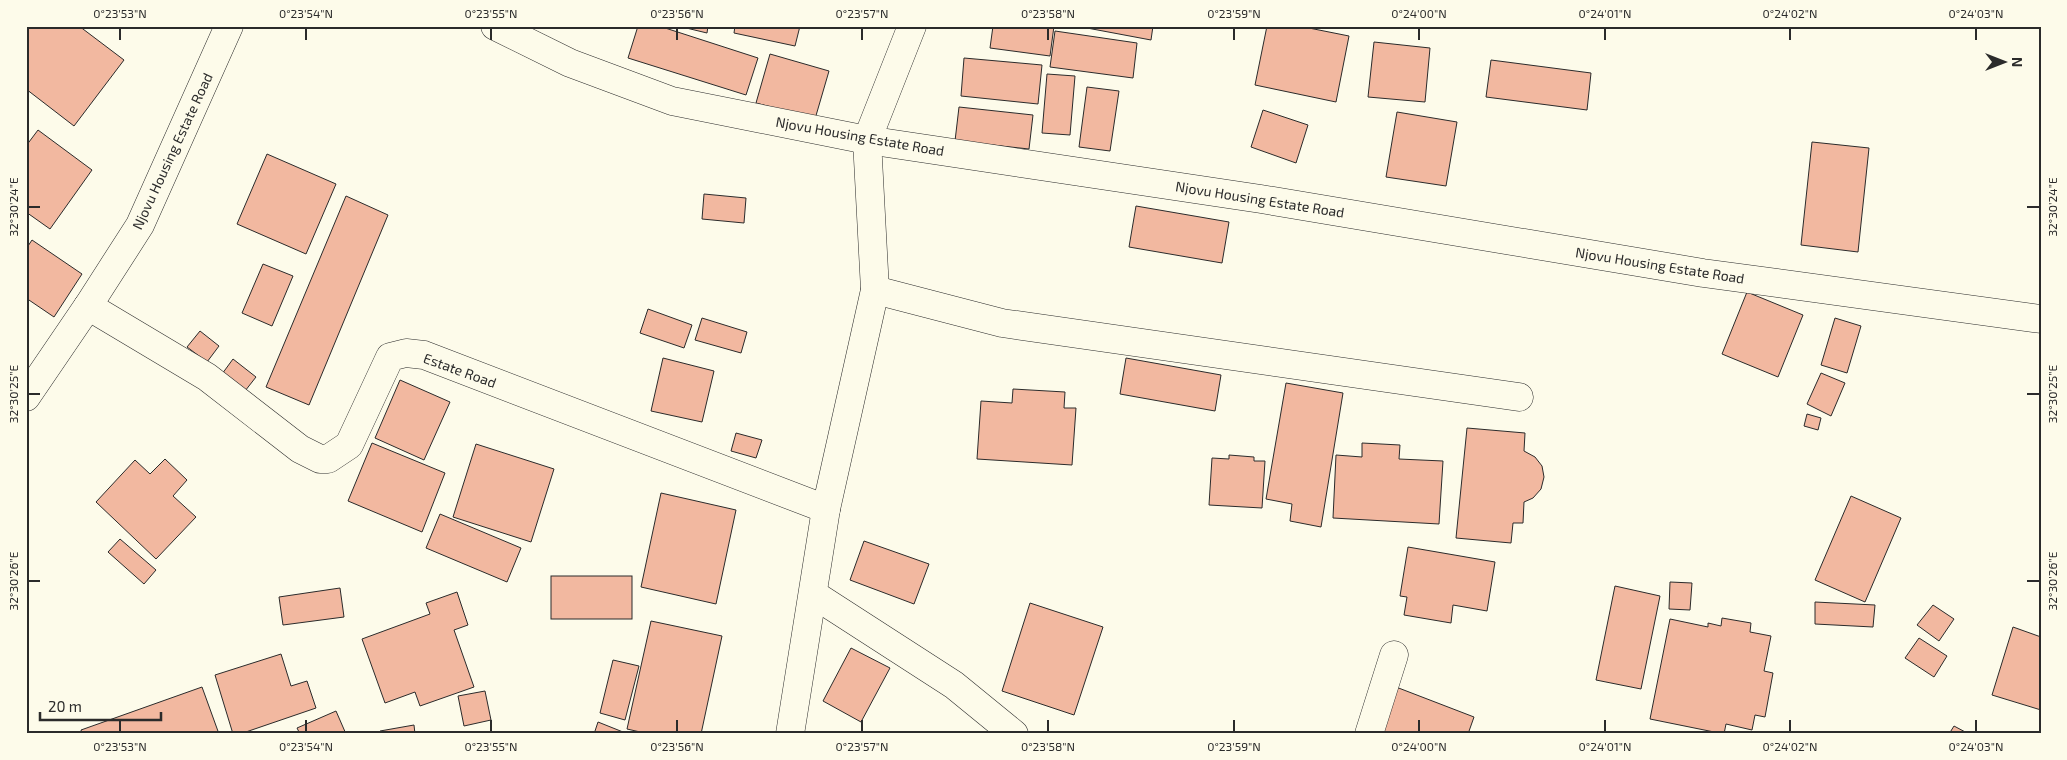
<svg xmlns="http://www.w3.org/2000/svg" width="2067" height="760" font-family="'Exo 2',sans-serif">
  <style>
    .building { fill: #f2b8a0; stroke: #2b2b2b }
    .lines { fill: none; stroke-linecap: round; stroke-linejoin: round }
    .street-casing { stroke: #2b2b2b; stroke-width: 29 }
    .secondary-casing { stroke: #2b2b2b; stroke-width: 29 }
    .street { stroke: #fdfbea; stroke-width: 28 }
    .secondary { stroke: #fdfbea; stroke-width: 28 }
    .ticks { fill: none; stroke: #2b2b2b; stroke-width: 2 }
    .labels { text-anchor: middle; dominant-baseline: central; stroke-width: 4; stroke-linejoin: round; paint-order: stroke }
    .street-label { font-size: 14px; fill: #2b2b2b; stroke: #fdfbea }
    .neatline { fill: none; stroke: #2b2b2b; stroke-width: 2 }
    .ticks-label { font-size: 12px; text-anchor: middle; fill: #2b2b2b }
  </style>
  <rect width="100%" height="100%" fill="#fdfbea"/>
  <g class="building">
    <polygon points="26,26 79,26 124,60 74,126 26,89"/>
    <polygon points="638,26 659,26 758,58 746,95 628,58"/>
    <polygon points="678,26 708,26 707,33"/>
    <polygon points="735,26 800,26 795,46 734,33"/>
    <polygon points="993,26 1054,26 1050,56 990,48"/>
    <polygon points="1087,26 1153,26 1151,40 1087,28"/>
    <polygon points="1267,26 1299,26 1349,36 1336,102 1255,85"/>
    <polygon points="1055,31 1137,43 1133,78 1050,67"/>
    <polygon points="1374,42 1430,48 1425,102 1368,97"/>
    <polygon points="770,54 829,71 815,119 756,103"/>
    <polygon points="964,58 1042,65 1038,104 961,96"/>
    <polygon points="1491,60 1591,73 1587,110 1486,97"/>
    <polygon points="1047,74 1075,76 1070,135 1042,133"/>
    <polygon points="1087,87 1119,91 1110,151 1079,147"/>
    <polygon points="959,107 1033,115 1029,149 955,141"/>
    <polygon points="1263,110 1308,125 1296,163 1251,147"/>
    <polygon points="1397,112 1457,122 1446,186 1386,177"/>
    <polygon points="38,130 92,170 50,229 26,212 26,146"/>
    <polygon points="1812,142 1869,148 1858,252 1801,245"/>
    <polygon points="267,154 336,184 306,254 237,224"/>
    <polygon points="704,194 746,198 744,223 702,219"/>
    <polygon points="346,196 388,215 309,405 266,387"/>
    <polygon points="1136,206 1229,222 1222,263 1129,247"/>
    <polygon points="32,240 82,274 54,317 26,298 26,249"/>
    <polygon points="263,264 293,276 272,326 242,313"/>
    <polygon points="1747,292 1803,315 1778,377 1722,354"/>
    <polygon points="648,309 692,325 684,348 640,333"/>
    <polygon points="702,318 747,332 741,353 695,340"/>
    <polygon points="1835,318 1861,326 1847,373 1821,365"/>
    <polygon points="200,331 219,346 207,362 187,347"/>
    <polygon points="663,358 714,371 702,422 651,411"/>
    <polygon points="1126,358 1221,375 1215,411 1120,394"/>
    <polygon points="233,359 256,377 245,391 222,374"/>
    <polygon points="1821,373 1845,383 1831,416 1807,404"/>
    <polygon points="400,380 450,402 424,460 375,438"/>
    <polygon points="1286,383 1343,393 1321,527 1290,521 1292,504 1266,499"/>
    <polygon points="1013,389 1065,392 1064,408 1076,408 1072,465 977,459 981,401 1012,403"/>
    <polygon points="1807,414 1821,418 1818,430 1804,426"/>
    <polygon points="1467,428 1525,433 1524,451 1535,457 1542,466 1544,477 1541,489 1533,498 1524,502 1523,523 1513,523 1511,543 1456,538"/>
    <polygon points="736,433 762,440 756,458 731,451"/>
    <polygon points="372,443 445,473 422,532 348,501"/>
    <polygon points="1362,443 1400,445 1399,459 1443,461 1439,524 1333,518 1336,455 1362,457"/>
    <polygon points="476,444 554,469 531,542 453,517"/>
    <polygon points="1229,455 1254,457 1254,461 1265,461 1262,508 1209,505 1212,458 1229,459"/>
    <polygon points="165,459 187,480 173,496 196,517 156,559 96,502 135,460 150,474"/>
    <polygon points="661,493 736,510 716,604 641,587"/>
    <polygon points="1851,496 1901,518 1865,602 1815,580"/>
    <polygon points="440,514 521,548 507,582 426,548"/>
    <polygon points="120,539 156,570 144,584 108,552"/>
    <polygon points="864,541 929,564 914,604 850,580"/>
    <polygon points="1408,547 1495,562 1487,611 1453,605 1451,623 1404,615 1407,597 1400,596"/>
    <rect x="551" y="576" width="81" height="43"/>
    <polygon points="1670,582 1692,583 1690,610 1669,609"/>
    <polygon points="1615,586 1660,596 1641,689 1596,680"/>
    <polygon points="340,588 344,617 283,625 279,597"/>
    <polygon points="457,592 468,625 454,630 474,687 420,706 415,692 385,703 362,639 430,614 426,603"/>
    <polygon points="1815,602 1875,605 1873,627 1815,624"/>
    <polygon points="1030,603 1103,627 1074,715 1002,691"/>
    <polygon points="1933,605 1954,619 1939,641 1917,625"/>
    <polygon points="1722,618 1751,623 1750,632 1771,636 1764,671 1773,673 1765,717 1755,715 1752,730 1726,724 1724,734 1650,719 1670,619 1708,627 1708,623 1721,626"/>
    <polygon points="651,621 722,636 701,734 649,734 627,729"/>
    <polygon points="2013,627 2041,637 2041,710 1992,695"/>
    <polygon points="1919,638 1947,656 1934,677 1905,658"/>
    <polygon points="851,648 890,668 861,722 823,701"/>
    <polygon points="281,654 291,686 307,681 316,708 240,734 233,734 215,675"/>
    <polygon points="613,660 639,666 625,720 600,713"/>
    <polygon points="202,687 219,734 82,734 81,730"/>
    <polygon points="1396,687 1474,717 1468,734 1379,734"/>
    <polygon points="485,691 491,720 464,726 458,696"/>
    <polygon points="336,711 346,734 300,734 297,728"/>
    <polygon points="598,722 628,734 594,734"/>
    <polygon points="414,725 415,734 381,734 380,731"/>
    <polygon points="1954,726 1969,734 1949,734"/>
  </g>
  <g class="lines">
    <defs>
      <g id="street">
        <polyline points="495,26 570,63 672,101 867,140 1261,199 1703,273 2041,319"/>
        <polyline points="875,290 1002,323 1519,397"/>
        <polyline points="88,306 207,377 300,449 320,459 328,459 349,445 390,357 406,353 424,355 826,509"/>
        <polyline points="26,397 88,306 140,225 229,26"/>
        <polyline points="813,594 954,685 1014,734"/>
        <polyline points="1369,734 1394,655"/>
      </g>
      <polyline id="secondary" points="790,734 826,509 875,290 867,140 912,26"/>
    </defs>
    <use href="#street" class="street-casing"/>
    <use href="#secondary" class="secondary-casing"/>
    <use href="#street" class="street"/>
    <use href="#secondary" class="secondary"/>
  </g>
  <path class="ticks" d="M120,28V40M306,28V40M491,28V40M677,28V40M862,28V40M1048,28V40M1234,28V40M1419,28V40M1605,28V40M1790,28V40M1976,28V40M28,207H40M2027,207H2040M28,394H40M2027,394H2040M28,581H40M2027,581H2040M120,720V732M306,720V732M491,720V732M677,720V732M862,720V732M1048,720V732M1234,720V732M1419,720V732M1605,720V732M1790,720V732M1976,720V732"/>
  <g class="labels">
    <g class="street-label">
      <text transform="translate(860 136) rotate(10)">Njovu Housing Estate Road</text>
      <text transform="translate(172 151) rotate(-65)">Njovu Housing Estate Road</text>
      <text transform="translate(1260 199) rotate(9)">Njovu Housing Estate Road</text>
      <text transform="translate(1660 265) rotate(9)">Njovu Housing Estate Road</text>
      <text transform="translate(460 370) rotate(20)">Estate Road</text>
    </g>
  </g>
  <rect width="2067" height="760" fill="none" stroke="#fdfbea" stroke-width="55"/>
  <g transform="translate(2004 62) rotate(90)" stroke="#fdfbea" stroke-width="4" paint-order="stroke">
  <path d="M0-4L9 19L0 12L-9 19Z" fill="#2b2b2b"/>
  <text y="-8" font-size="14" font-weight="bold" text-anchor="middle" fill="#2b2b2b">N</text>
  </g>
  <path d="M40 712v8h121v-8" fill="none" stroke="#2b2b2b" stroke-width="2.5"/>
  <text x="48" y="712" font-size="15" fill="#2b2b2b" stroke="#fdfbea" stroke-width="4" paint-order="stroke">20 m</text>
  <rect x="28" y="28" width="2012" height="704" class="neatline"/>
  <g class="ticks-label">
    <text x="120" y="18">0°23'53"N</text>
    <text x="306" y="18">0°23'54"N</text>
    <text x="491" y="18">0°23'55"N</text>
    <text x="677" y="18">0°23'56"N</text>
    <text x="862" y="18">0°23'57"N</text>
    <text x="1048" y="18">0°23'58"N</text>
    <text x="1234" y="18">0°23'59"N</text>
    <text x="1419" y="18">0°24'00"N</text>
    <text x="1605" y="18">0°24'01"N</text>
    <text x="1790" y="18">0°24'02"N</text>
    <text x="1976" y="18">0°24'03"N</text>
    <text transform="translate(2053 207) rotate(-90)" y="4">32°30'24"E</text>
    <text transform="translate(14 207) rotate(-90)" y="4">32°30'24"E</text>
    <text transform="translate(2053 394) rotate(-90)" y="4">32°30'25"E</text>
    <text transform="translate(14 394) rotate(-90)" y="4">32°30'25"E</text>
    <text transform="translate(2053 581) rotate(-90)" y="4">32°30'26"E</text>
    <text transform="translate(14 581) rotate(-90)" y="4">32°30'26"E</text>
    <text x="120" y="751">0°23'53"N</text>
    <text x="306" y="751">0°23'54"N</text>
    <text x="491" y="751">0°23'55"N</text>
    <text x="677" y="751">0°23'56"N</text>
    <text x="862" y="751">0°23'57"N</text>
    <text x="1048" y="751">0°23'58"N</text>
    <text x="1234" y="751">0°23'59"N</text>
    <text x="1419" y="751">0°24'00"N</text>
    <text x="1605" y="751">0°24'01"N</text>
    <text x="1790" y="751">0°24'02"N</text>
    <text x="1976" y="751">0°24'03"N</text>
  </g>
</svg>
